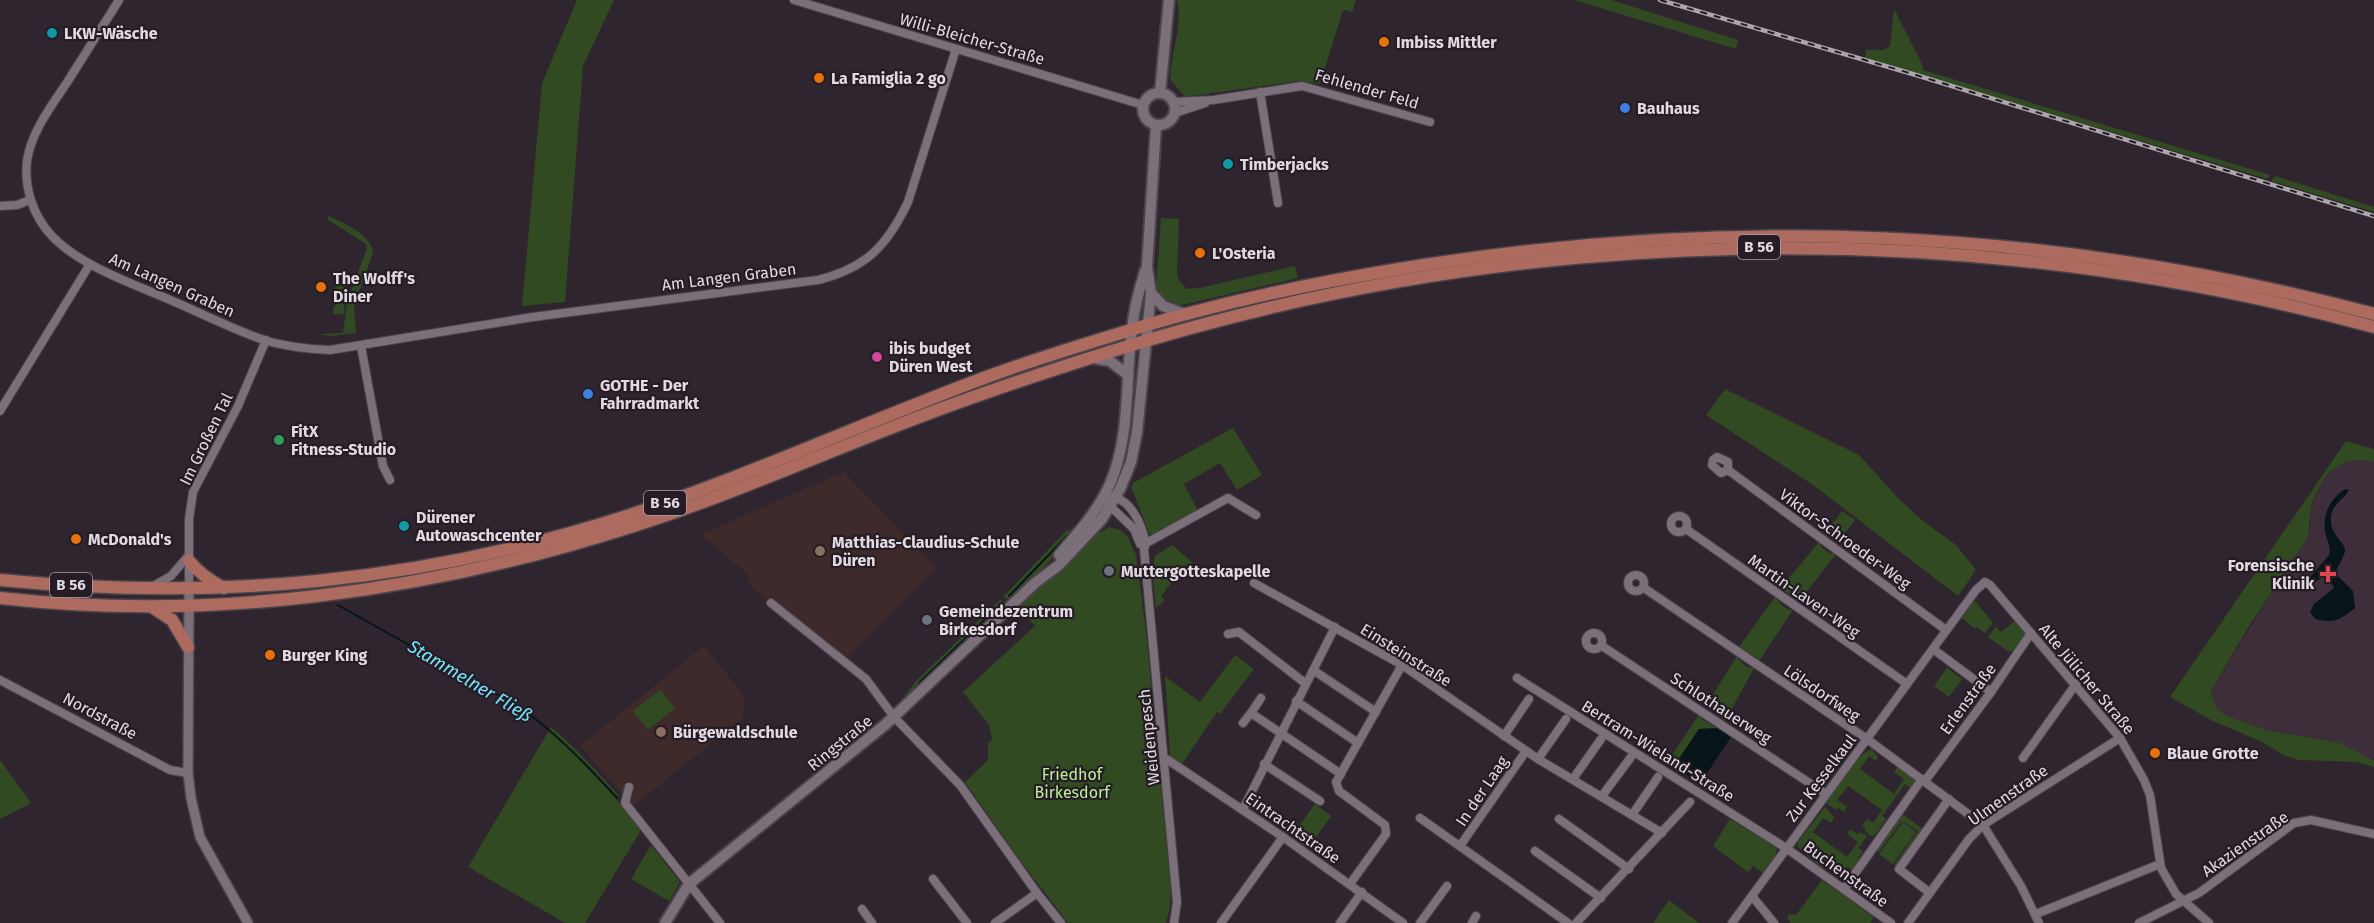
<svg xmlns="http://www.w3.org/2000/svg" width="2374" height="923" font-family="'Fira Sans',sans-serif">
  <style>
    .education { fill: #3f2a2b }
    .medical { fill: #3d2e3a }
    .green { fill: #314a21 }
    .water { fill: #071518 }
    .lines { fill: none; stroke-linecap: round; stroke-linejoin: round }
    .stream { stroke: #071518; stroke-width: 2 }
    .minor-casing { stroke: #4c434b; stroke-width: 10 }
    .tertiary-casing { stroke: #4c434b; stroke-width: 12 }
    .secondary-casing { stroke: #4c434b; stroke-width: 14 }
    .primary-casing { stroke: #4c434b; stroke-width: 15 }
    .minor { stroke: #7b6f7a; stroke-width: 8 }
    .tertiary { stroke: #7b6f7a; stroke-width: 9 }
    .secondary { stroke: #7b6f7a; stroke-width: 10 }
    .primary { stroke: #ac6b5e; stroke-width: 12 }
    .rail-casing { stroke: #ada5ac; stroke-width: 4.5 }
    .rail { stroke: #251c25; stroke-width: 2; stroke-dasharray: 7; stroke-linecap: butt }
    .culture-dot { fill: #0f9aa8; stroke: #251c25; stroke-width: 2 }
    .food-dot { fill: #e8710a; stroke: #251c25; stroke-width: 2 }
    .shop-dot { fill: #3f7fe0; stroke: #251c25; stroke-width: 2 }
    .hotel-dot { fill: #d1479c; stroke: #251c25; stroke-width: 2 }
    .leisure-dot { fill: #2e9e5b; stroke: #251c25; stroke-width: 2 }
    .education-dot { fill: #8d6e63; stroke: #251c25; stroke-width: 2 }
    .worship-dot { fill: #6b7280; stroke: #251c25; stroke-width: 2 }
    .health-dot { fill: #e0444e; stroke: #251c25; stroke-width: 2 }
    .labels { text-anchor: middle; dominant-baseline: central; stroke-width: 4.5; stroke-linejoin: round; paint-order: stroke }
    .shield { fill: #251c25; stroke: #a9a1a8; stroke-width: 1.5 }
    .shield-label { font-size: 15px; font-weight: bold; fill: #e1dae0 }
    .poi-label { font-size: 16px; font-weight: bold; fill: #e1dae0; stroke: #251c25; text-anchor: start }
    .street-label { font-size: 16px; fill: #e1dae0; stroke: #251c25 }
    .park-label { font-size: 16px; fill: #baf297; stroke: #251c25 }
    .water-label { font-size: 18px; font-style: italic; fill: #76e4fa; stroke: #251c25 }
  </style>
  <rect width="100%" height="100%" fill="#2f252f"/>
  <g class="education">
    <polygon points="844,472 936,568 846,658 751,587 746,573 701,534"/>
    <polygon points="704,646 745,697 743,718 633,806 580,746"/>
  </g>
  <polygon class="medical" points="2351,459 2365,459 2374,462 2374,761 2341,743 2269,731 2225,715 2217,709 2211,691 2311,528 2310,514 2317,489 2325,478 2337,466"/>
  <g class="green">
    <polygon points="577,0 614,0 583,66 565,302 522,306 542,83"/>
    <path d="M1177,0H1356L1352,12L1343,10L1320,84L1299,81L1185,97L1170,79C1171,52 1183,26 1177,0Z"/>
    <polygon points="1574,0 1612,0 1624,4 1738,40 1736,49"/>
    <polygon points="1894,9 1921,62 1923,70 2270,175 2267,179 1865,58 1866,50 1883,50 1890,46"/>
    <polygon points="2275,176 2374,207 2374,212 2271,181"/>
    <path d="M329,216C344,224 371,233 373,253L354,306L356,333L330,336L318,334L343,333L347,302L367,248L366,244L327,219Z"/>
    <polygon points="1161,218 1179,219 1177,274 1179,281 1187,289 1199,288 1295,266 1298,278 1173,307 1167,304 1156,289"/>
    <polygon points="335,278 346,285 344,314 333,314 334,306 336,305"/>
    <polygon points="1725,389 1859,455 1898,498 1923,521 1956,545 1976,570 1958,596 1813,485 1706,415"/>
    <polygon points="1233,428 1262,475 1237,490 1220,463 1184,484 1198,511 1156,535 1150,535 1131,487 1133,483"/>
    <path d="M2346,441L2374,449V462C2339,451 2314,482 2310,515C2309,524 2310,530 2307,538L2248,628L2211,691L2217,709L2225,715L2269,731L2341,743L2374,761V767L2357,762L2299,760L2284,755L2260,741L2211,720L2170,697Z"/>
    <polygon points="1842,511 1855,520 1838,543 1828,536 1824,535"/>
    <polygon points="1109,527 1120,530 1128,537 1136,555 1146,632 1171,890 1170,908 1166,923 1068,923 1019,859 965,782 988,760 988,744 992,739 989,725 963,692 1035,626 1016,606 1097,534"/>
    <polygon points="1068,529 1072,536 1049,562 1011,599 1005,598 1003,597"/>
    <path d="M1819,542C1821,548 1828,554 1836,554L1798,603L1786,592L1779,590Z"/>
    <polygon points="1172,545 1193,563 1190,568 1185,565 1161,596 1165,600 1156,608 1152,569 1155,556"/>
    <path d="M1775,597C1780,603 1784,610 1793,610L1759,661L1756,657L1739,647Z"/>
    <polygon points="1001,599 1003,606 918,688 916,686 914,687 916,690 897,706 915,682"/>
    <polygon points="1974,600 1993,623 1985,633 1977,627 1975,629 1962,618"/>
    <polygon points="2015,621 2027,635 2019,647 2009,652 1988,637 1996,627 2001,632"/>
    <polygon points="1235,655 1254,669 1220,714 1217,712 1182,764 1170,756 1165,676 1200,702"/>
    <path d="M1737,656C1740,663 1747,668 1754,668L1725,721C1718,715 1716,707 1705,707Z"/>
    <polygon points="1947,668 1962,679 1949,697 1934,686"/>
    <polygon points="660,690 675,708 648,730 633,711"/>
    <polygon points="1700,713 1702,719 1717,728 1699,729 1673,768 1666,764"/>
    <path d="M551,727C576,748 598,772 619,796L616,799L641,830L585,923H565L468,867Z"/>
    <path d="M1872,749L1878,757L1876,761L1869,756L1860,769L1894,794L1904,779L1894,772L1897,767L1915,780L1911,788L1905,784L1882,816L1886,819L1875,835L1871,836L1864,830L1866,828L1862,825L1867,819L1873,823L1882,810L1848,786L1837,800L1847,807L1844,812L1838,808L1836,810L1826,803C1835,790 1858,752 1872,749Z"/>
    <polygon points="0,760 31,803 0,819"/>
    <polygon points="1315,804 1331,816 1308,849 1292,836"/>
    <polygon points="1825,807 1834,817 1831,823 1823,818 1813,832 1847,857 1858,842 1847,834 1850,829 1858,835 1860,832 1867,836 1858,848 1863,852 1858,858 1861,860 1849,878 1847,877 1852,870 1848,867 1842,874 1827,863 1822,868 1798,847 1798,842"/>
    <polygon points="1901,813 1924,830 1897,867 1894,865 1918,831 1902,821 1878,853 1874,850"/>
    <polygon points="1730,819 1777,848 1776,855 1763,873 1753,866 1748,872 1713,846"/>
    <polygon points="1903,822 1916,832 1893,864 1879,854"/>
    <polygon points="651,845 680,882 669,901 631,879"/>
    <polygon points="1822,880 1874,917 1870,923 1791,923 1787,918 1790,914 1796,915"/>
    <polygon points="1669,900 1699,923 1653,923"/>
  </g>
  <g class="water">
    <path d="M2345,489L2349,490C2345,498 2335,503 2332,512C2326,534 2346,541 2345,551C2344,558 2337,567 2335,573L2353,591L2355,608C2339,620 2335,624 2315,619L2310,612L2314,604L2334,588L2327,573L2312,585L2307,581L2329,555C2331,547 2328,543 2326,536C2321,516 2329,500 2345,489Z"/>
    <polygon points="1717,728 1731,737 1700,784 1674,766 1699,729"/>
  </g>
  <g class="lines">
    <g class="stream">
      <polyline points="1075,526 1082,517"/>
      <polyline points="1009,596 1069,534"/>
      <path d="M338,605L521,708C557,734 587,765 617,798"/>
      <polyline points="919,683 1001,604"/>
    </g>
    <defs>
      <g id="minor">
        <path d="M119,0C102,27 85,54 68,81C52,105 31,132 27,161C24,188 33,216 52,236C81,267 137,285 175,302C205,315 236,331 267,341C288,347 308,349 330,350L533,317L818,280C866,268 887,246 908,202L956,49"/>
        <polyline points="794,0 1143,105"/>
        <polyline points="1260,92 1278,203"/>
        <polyline points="1174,102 1213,100 1302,86 1430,122"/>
        <polyline points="1175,113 1205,103"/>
        <polyline points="0,206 17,205 30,200"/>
        <polyline points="361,346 383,466 390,480"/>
        <polyline points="0,411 90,264"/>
        <polyline points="1728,470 1721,473 1712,465 1713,460 1717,457 1728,462 1728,470 1946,630"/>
        <path d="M1111,497C1132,499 1142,526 1146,544L1144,549L1177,902L1174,923"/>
        <polyline points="1107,503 1134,529 1140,544"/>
        <circle cx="1679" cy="524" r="8"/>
        <polyline points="1686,529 1907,684"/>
        <polyline points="1140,541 1150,541 1228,498 1256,515"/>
        <circle cx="1636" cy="583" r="8"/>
        <polyline points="1254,583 1402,665 1538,759 1662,833"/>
        <polyline points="155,585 171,576 189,555"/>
        <polyline points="1644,588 1867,739 1983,825 2021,886 2039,923"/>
        <polyline points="189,590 189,519 193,492 238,406 266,340"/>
        <polyline points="771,603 866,679 894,717 960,785 1037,893 1061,923"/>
        <circle cx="1594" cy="641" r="8"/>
        <polyline points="1228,634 1239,632 1305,683"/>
        <polyline points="1602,646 1826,794"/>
        <polyline points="1933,649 1991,692"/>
        <polyline points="1313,670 1376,712"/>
        <polyline points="1517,678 1786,848 1891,923"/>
        <polyline points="0,680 170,770 188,773"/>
        <polyline points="1296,701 1358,743"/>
        <polyline points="1251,713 1261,698"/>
        <polyline points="1243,723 1251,713 1341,774"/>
        <polyline points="1504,736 1529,699"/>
        <polyline points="1165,758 1283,837 1403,923"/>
        <polyline points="2023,758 2076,684"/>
        <polyline points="1538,759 1566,719"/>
        <polyline points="1264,764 1320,801"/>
        <polyline points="1573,779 1601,739"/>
        <polyline points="1925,781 1991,692 2031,633"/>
        <polyline points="629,787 625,803 720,923"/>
        <polyline points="1602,796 1631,757"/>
        <polyline points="1243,809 1335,627"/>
        <polyline points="1632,815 1658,777"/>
        <polyline points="1420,818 1568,923"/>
        <polyline points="1559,819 1629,869"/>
        <polyline points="1460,846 1526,751"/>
        <polyline points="1535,851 1601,898"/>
        <polyline points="933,879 967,923"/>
        <polyline points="1350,884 1386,834 1385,825 1339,791 1336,782 1402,665"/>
        <polyline points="1844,889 1922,779"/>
        <polyline points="1930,893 1899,869 1949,799"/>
        <polyline points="1752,896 1774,923"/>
        <polyline points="862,909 872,923"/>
        <polyline points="2036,914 2160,864"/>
        <polyline points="995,923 1037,893"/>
        <polyline points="1221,923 1283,837"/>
        <polyline points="1340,923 1362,892"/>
        <polyline points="1420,923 1447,886"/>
        <polyline points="1472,923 1476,916"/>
        <polyline points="1576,923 1690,802"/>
        <polyline points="1732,923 1976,590 1985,582 1990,585 2120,738 2144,780 2150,795 2161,868 2176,894 2209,923"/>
        <polyline points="1908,923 1969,839 1983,825 2120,738"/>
        <polyline points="2139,923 2199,893 2294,823 2311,820 2374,834"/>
      </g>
      <polyline id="tertiary" points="189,590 188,773 191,798 200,837 248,923"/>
      <g id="secondary">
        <circle cx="1159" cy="109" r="16"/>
        <polyline points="1160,93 1169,0"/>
        <polyline points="1151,293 1163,306 1187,315"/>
        <polyline points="1093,358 1110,361 1128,375"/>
        <path d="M1059,555C1078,533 1098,511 1110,484C1131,435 1125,381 1132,329C1134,309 1139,290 1145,271"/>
        <polyline points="665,923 689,884 886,724 1035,583 1059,565 1102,519 1120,489 1131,462 1137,432 1151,293 1147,267 1156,126"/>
      </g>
      <g id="primary">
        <path d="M189,561C199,573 210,581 224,588"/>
        <path d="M0,580C217,601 419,583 627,516C751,475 870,420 992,375C1030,361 1069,349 1108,337C1201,307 1297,286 1393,270C1727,214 2047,227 2374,314"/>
        <path d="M0,598C210,622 426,592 627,528C720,499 810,459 901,424C969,397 1039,374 1109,352C1518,223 1960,214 2374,327"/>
        <polyline points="152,607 172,620 188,647"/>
      </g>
    </defs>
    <use href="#minor" class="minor-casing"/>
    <use href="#tertiary" class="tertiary-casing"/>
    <use href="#secondary" class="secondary-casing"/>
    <use href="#primary" class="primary-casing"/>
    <use href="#minor" class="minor"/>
    <use href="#tertiary" class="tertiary"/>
    <use href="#secondary" class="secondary"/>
    <use href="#primary" class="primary"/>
    <defs>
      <polyline id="rail" points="1660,0 1916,75 2374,216"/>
    </defs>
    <use href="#rail" class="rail-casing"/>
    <use href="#rail" class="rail"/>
  </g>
  <g class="culture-dot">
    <circle cx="52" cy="33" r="6"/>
    <circle cx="1228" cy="164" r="6"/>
    <circle cx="404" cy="526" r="6"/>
  </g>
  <g class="food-dot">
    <circle cx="1384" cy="42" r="6"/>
    <circle cx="819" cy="78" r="6"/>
    <circle cx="1200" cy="253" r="6"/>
    <circle cx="321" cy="287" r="6"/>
    <circle cx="76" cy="539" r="6"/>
    <circle cx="270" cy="655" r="6"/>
    <circle cx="2155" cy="753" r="6"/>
  </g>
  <g class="shop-dot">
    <circle cx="1625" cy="108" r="6"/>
    <circle cx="588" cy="394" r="6"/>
  </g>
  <circle class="hotel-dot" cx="877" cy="357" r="6"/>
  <circle class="leisure-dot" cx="279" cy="440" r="6"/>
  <g class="education-dot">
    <circle cx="820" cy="551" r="6"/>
    <circle cx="661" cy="732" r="6"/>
  </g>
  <g class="worship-dot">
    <circle cx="1109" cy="571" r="6"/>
    <circle cx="927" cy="620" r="6"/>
  </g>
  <path class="health-dot" d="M2325 565h6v6h6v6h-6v6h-6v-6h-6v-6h6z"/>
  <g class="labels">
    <g class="shield">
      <rect x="1738" y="235" width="42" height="24" rx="4.5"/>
      <rect x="644" y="491" width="42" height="24" rx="4.5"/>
      <rect x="50" y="573" width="42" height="24" rx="4.5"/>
    </g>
    <g class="shield-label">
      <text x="1759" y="247">B 56</text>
      <text x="665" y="503">B 56</text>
      <text x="71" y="585">B 56</text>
    </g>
    <g class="poi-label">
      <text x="64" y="33">LKW-Wäsche</text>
      <text x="1396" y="42">Imbiss Mittler</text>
      <text x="831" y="78">La Famiglia 2 go</text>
      <text x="1637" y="108">Bauhaus</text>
      <text x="1240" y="164">Timberjacks</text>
      <text x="1212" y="253">L'Osteria</text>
      <text x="333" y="278">The Wolff's<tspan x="333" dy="18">Diner</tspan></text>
      <text x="889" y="348">ibis budget<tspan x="889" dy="18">Düren West</tspan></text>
      <text x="600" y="385">GOTHE - Der<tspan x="600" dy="18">Fahrradmarkt</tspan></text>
      <text x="291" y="431">FitX<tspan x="291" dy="18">Fitness-Studio</tspan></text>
      <text x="416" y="517">Dürener<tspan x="416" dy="18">Autowaschcenter</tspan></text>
      <text x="88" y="539">McDonald's</text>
      <text x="832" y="542">Matthias-Claudius-Schule<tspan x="832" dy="18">Düren</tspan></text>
      <text x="2314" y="565" text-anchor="end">Forensische<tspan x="2314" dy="18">Klinik</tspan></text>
      <text x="1121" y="571">Muttergotteskapelle</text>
      <text x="939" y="611">Gemeindezentrum<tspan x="939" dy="18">Birkesdorf</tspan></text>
      <text x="282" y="655">Burger King</text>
      <text x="673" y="732">Bürgewaldschule</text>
      <text x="2167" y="753">Blaue Grotte</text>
    </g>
    <g class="street-label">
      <text transform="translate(972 39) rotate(16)">Willi-Bleicher-Straße</text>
      <text transform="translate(1367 89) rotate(16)">Fehlender Feld</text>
      <text transform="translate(729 277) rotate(-7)">Am Langen Graben</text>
      <text transform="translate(172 285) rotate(24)">Am Langen Graben</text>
      <text transform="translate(206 439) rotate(-64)">Im Großen Tal</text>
      <text transform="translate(1845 539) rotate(36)">Viktor-Schroeder-Weg</text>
      <text transform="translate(1804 596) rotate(35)">Martin-Laven-Weg</text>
      <text transform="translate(1406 655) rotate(32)">Einsteinstraße</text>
      <text transform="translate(2087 679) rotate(50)">Alte Jülicher Straße</text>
      <text transform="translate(1822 693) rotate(34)">Lölsdorfweg</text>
      <text transform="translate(1968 699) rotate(-54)">Erlenstraße</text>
      <text transform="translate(1721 708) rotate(33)">Schlothauerweg</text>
      <text transform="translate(100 716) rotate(28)">Nordstraße</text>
      <text transform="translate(1149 737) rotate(-96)">Weidenpesch</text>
      <text transform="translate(840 743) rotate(-39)">Ringstraße</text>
      <text transform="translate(1658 751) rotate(32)">Bertram-Wieland-Straße</text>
      <text transform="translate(1821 778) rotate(-53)">Zur Kesselkaul</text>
      <text transform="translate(1482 791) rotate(-56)">In der Laag</text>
      <text transform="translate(2008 795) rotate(-35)">Ulmenstraße</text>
      <text transform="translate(1293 828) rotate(35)">Eintrachtstraße</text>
      <text transform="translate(2245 844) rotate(-35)">Akazienstraße</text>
      <text transform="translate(1846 874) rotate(36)">Buchenstraße</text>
    </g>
    <g class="park-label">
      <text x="1072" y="774">Friedhof<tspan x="1072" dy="18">Birkesdorf</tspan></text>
    </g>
    <g class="water-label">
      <text transform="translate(470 681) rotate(31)">Stammelner Fließ</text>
    </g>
  </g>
</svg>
